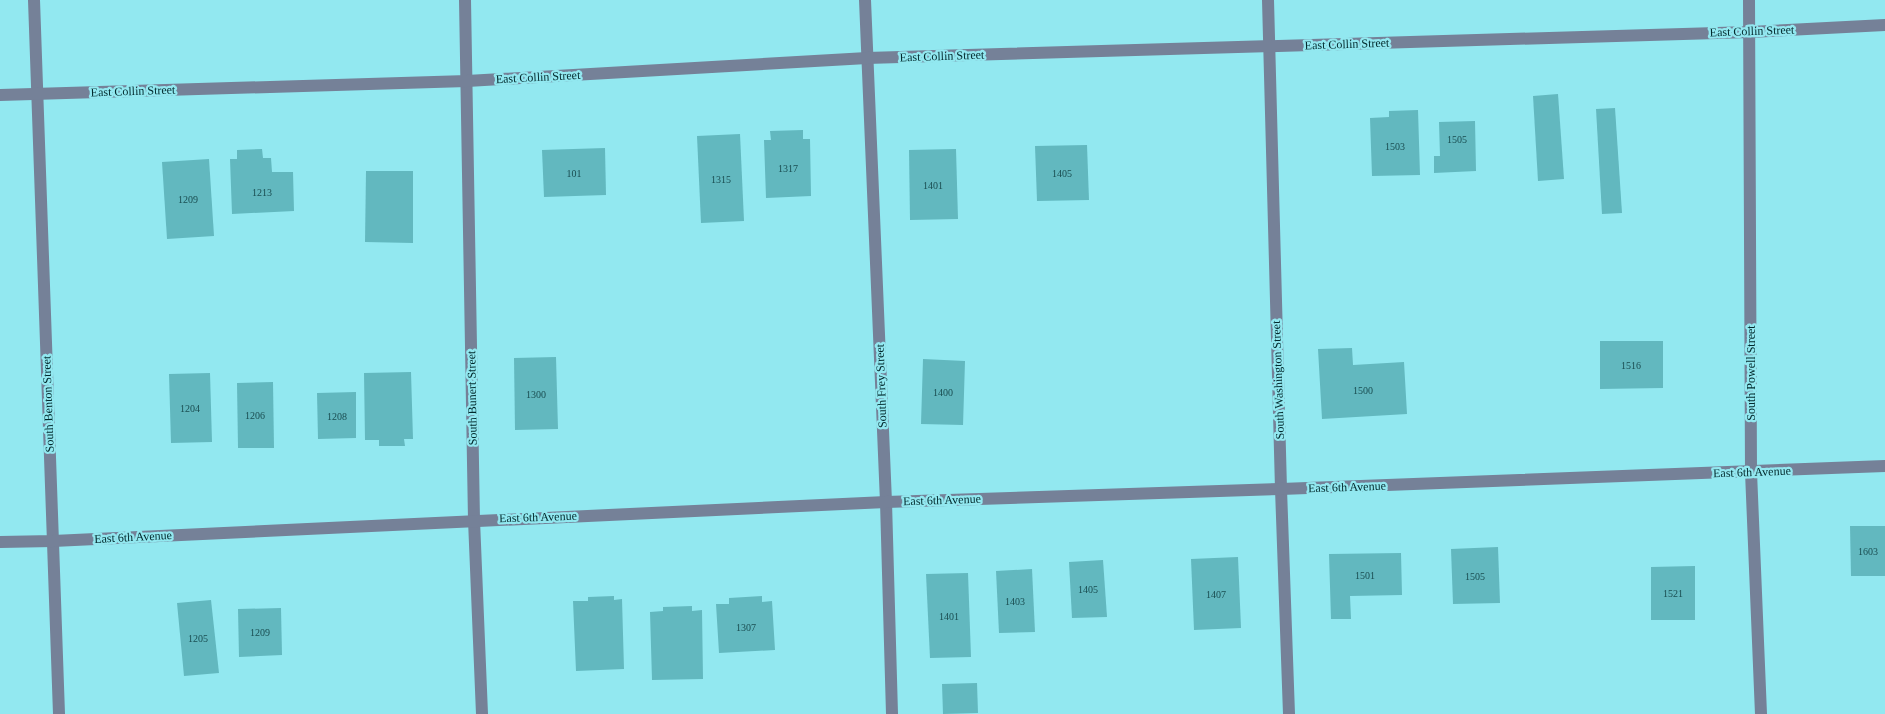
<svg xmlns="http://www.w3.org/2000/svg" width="1885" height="714" font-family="Georgia,serif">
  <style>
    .building { fill: #62b8bf }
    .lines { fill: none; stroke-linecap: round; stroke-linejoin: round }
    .minor { stroke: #758198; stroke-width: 12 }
    .labels { text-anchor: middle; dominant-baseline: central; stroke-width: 4.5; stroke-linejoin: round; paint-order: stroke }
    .number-label { font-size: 10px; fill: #1a4d51 }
    .street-label { font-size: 12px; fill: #02292c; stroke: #92e8f0 }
  </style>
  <rect width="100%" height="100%" fill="#92e8f0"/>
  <g class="building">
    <polygon points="1558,94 1564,179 1538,181 1533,96"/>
    <polygon points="1615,108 1622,213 1602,214 1596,109"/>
    <polygon points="1418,110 1420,175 1372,176 1370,118 1389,117 1389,111"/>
    <polygon points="1475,121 1476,171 1434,173 1434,156 1440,156 1439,122"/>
    <polygon points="803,130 803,139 810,139 811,196 766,198 764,140 771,140 770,131"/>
    <polygon points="740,134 744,221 701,223 697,136"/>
    <polygon points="1087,145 1089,200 1037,201 1035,146"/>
    <polygon points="605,148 606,195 544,197 542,150"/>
    <polygon points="262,149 263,158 271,158 272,172 293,172 294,211 232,214 230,159 237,159 237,150"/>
    <polygon points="956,149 958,219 910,220 909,150"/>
    <polygon points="209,159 214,236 167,239 162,162"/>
    <polygon points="366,171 413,171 413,243 365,242"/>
    <polygon points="1600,341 1663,341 1663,388 1600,389"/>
    <polygon points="1352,348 1353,365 1404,362 1407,414 1322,419 1318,349"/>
    <polygon points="556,357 558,429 515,430 514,358"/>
    <polygon points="923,359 965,361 963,425 921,424"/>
    <polygon points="411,372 413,439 404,439 405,446 379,446 379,440 365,440 364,373"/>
    <polygon points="210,373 212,442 171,443 169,374"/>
    <polygon points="273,382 274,448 238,448 237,383"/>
    <polygon points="356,392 356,438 318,439 317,393"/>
    <polygon points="1850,526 1885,526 1885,576 1851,576"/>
    <polygon points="1498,547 1500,603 1453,604 1451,549"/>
    <polygon points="1401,553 1402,595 1350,596 1351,619 1331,619 1329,554"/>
    <polygon points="1238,557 1241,628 1194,630 1191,559"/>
    <polygon points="1103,560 1107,617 1072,618 1069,562"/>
    <polygon points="1695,566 1695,620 1651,620 1651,567"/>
    <polygon points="1032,569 1035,632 999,633 996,571"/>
    <polygon points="968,573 971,657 930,658 926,574"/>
    <polygon points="614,596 614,600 622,599 624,669 576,671 573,601 588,601 588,597"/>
    <polygon points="762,596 762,602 772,601 775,650 719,653 716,604 729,604 729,598"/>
    <polygon points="211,600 219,673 184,676 177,603"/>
    <polygon points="692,606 692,611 702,610 703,679 652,680 650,612 663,611 663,607"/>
    <polygon points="281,608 282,655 239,657 238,609"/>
    <polygon points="977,683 978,713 943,714 942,684"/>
  </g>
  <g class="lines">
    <g class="minor">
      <polyline points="34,0 59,714"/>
      <polyline points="465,0 474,520 482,714"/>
      <polyline points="865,0 886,502 892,714"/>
      <polyline points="1268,0 1281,489 1289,714"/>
      <polyline points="1749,0 1751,472 1761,714"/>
      <polyline points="0,95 467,81 867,58 1750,32 1885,25"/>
      <polyline points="0,542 53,541 886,502 1281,489 1885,466"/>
    </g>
  </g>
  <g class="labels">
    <g class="number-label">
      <text x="1457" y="139">1505</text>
      <text x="1395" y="146">1503</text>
      <text x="788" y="168">1317</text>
      <text x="574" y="173">101</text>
      <text x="1062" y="173">1405</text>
      <text x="721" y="179">1315</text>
      <text x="933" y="185">1401</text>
      <text x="262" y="192">1213</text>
      <text x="188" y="199">1209</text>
      <text x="1631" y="365">1516</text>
      <text x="1363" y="390">1500</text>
      <text x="943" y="392">1400</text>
      <text x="536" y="394">1300</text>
      <text x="190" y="408">1204</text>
      <text x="255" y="415">1206</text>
      <text x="337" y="416">1208</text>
      <text x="1868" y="551">1603</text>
      <text x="1365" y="575">1501</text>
      <text x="1475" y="576">1505</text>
      <text x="1088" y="589">1405</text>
      <text x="1673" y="593">1521</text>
      <text x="1216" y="594">1407</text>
      <text x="1015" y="601">1403</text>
      <text x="949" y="616">1401</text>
      <text x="746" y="627">1307</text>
      <text x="260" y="632">1209</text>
      <text x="198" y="638">1205</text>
    </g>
    <g class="street-label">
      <text transform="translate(1752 31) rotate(-2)">East Collin Street</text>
      <text transform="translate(1347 44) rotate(-2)">East Collin Street</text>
      <text transform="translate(942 56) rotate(-2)">East Collin Street</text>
      <text transform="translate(538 77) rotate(-3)">East Collin Street</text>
      <text transform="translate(133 91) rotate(-2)">East Collin Street</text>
      <text transform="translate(1751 373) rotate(-90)">South Powell Street</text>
      <text transform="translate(1278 380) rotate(-92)">South Washington Street</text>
      <text transform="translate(881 386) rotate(-92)">South Frey Street</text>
      <text transform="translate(472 398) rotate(-91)">South Bunert Street</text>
      <text transform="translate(48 404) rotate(-92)">South Benton Street</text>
      <text transform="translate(1752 472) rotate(-2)">East 6th Avenue</text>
      <text transform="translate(1347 487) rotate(-2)">East 6th Avenue</text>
      <text transform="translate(942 500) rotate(-2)">East 6th Avenue</text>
      <text transform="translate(538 517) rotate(-2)">East 6th Avenue</text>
      <text transform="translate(133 537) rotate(-3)">East 6th Avenue</text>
    </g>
  </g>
</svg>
